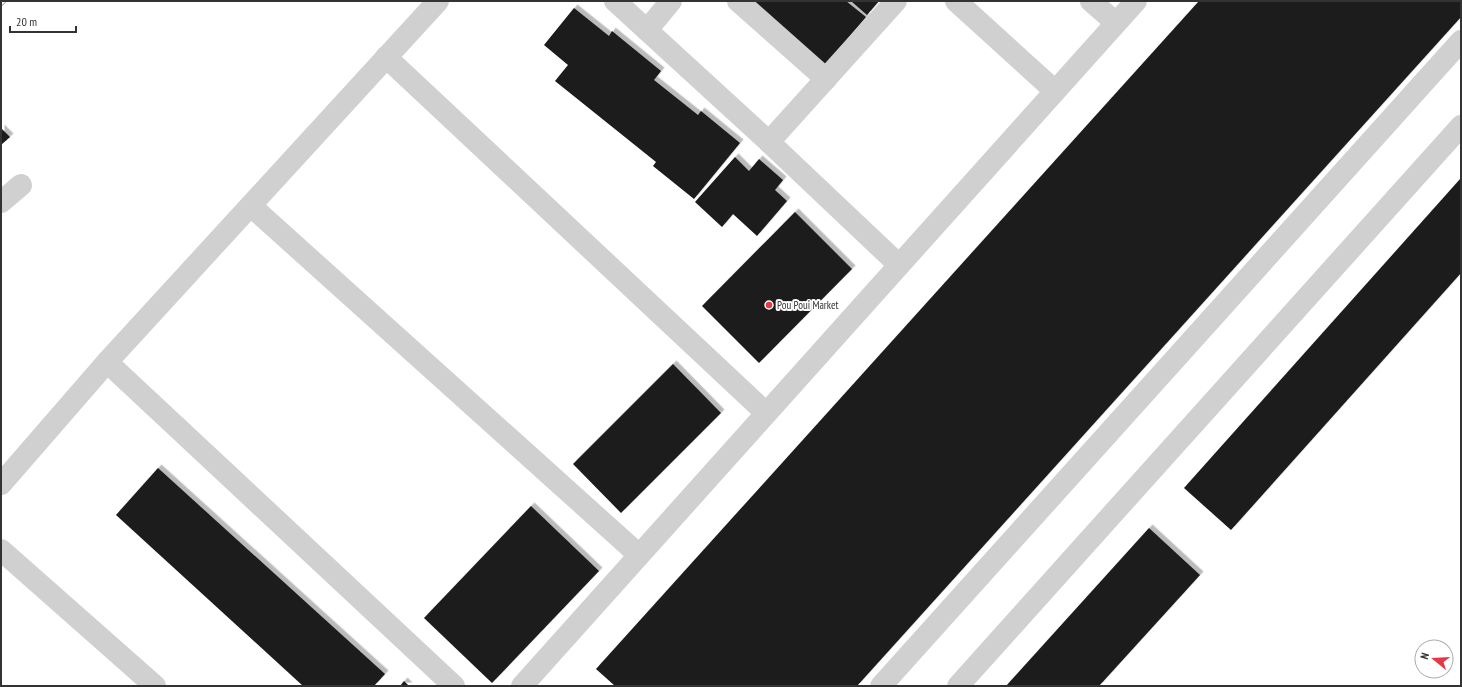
<svg xmlns="http://www.w3.org/2000/svg" width="1462" height="687" font-family="'PT Sans Narrow',sans-serif">
  <style>
    .building { fill: #1a1a1a; filter: url(#shadow) }
    .lines { fill: none; stroke-linecap: round; stroke-linejoin: round }
    .minor { stroke: #d0d0d0; stroke-width: 22 }
    .rail-casing { stroke: #888; stroke-width: 4.5 }
    .rail { stroke: #fff; stroke-width: 3; stroke-dasharray: 9; stroke-linecap: butt }
    .poi-dot { fill: #e63946; stroke: #fff; stroke-width: 1.5 }
    .labels { text-anchor: middle; dominant-baseline: central; stroke-width: 4; stroke-linejoin: round; paint-order: stroke }
    .poi-label { font-size: 11px; fill: #333; stroke: #fff; text-anchor: start }
  </style>
  <defs>
    <filter id="shadow"><feDropShadow dx="3.5" dy="-3.5" stdDeviation="0" flood-color="#0004"/></filter>
  </defs>
  <rect width="100%" height="100%" fill="#fff"/>
  <g class="building">
    <polygon points="747,1 846,1 866,17 824,66"/>
    <polygon points="851,1 879,1 867,15"/>
    <polygon points="1199,1 1461,1 1461,17 857,686 615,686 596,669"/>
    <polygon points="574,8 609,36 612,31 661,71 654,80 698,115 701,111 740,143 694,199 653,166 656,162 555,81 568,65 544,45"/>
    <polygon points="1,128 10,137 1,145"/>
    <polygon points="735,157 749,171 759,159 783,180 775,190 787,201 757,236 733,214 722,227 695,202"/>
    <polygon points="1461,178 1461,273 1231,530 1184,488"/>
    <polygon points="795,212 852,269 759,363 702,306"/>
    <polygon points="673,364 721,413 621,513 573,464"/>
    <polygon points="158,468 385,674 374,686 303,686 116,515"/>
    <polygon points="531,506 599,571 492,683 424,618"/>
    <polygon points="1149,528 1200,575 1099,686 1006,686"/>
    <polygon points="404,681 409,686 400,686"/>
  </g>
  <g class="lines">
    <g class="minor">
      <polyline points="615,1 769,142 899,265"/>
      <polyline points="738,1 826,79"/>
      <polyline points="956,1 1055,91"/>
      <polyline points="1091,1 1116,23"/>
      <polyline points="647,30 671,1"/>
      <polyline points="386,57 766,413"/>
      <polyline points="769,142 896,1"/>
      <polyline points="1,202 21,185"/>
      <polyline points="251,206 639,555"/>
      <polyline points="107,362 454,686"/>
      <polyline points="1,484 107,362 438,1"/>
      <polyline points="1,550 155,686"/>
      <polyline points="522,686 1136,1"/>
      <polyline points="881,686 1461,41"/>
      <polyline points="958,686 1461,126"/>
    </g>
    <defs>
      <polyline id="rail" points="1,4 4,1"/>
    </defs>
    <use href="#rail" class="rail-casing"/>
    <use href="#rail" class="rail"/>
  </g>
  <circle class="poi-dot" cx="769" cy="305" r="4"/>
  <g class="labels">
    <g class="poi-label">
      <text x="777" y="305">Pou Poui Market</text>
    </g>
  </g>
  <rect width="1462" height="687" fill="none" stroke="#333333" stroke-width="4"/>
  <g transform="translate(1434 659) rotate(288)"><circle r="19" fill="#ffffff" stroke="#adadad"/>
  <path d="M0-3L7 15L0 10L-7 15Z" fill="#e63946"/>
  <text y="-6" font-size="11" font-weight="bold" text-anchor="middle" fill="#333333">N</text>
  </g>
  <path d="M10 26v6h66v-6" fill="none" stroke="#333333" stroke-width="2"/>
  <text x="16" y="26" font-size="12" fill="#333333" stroke="#ffffff" stroke-width="3" paint-order="stroke">20 m</text>
</svg>
